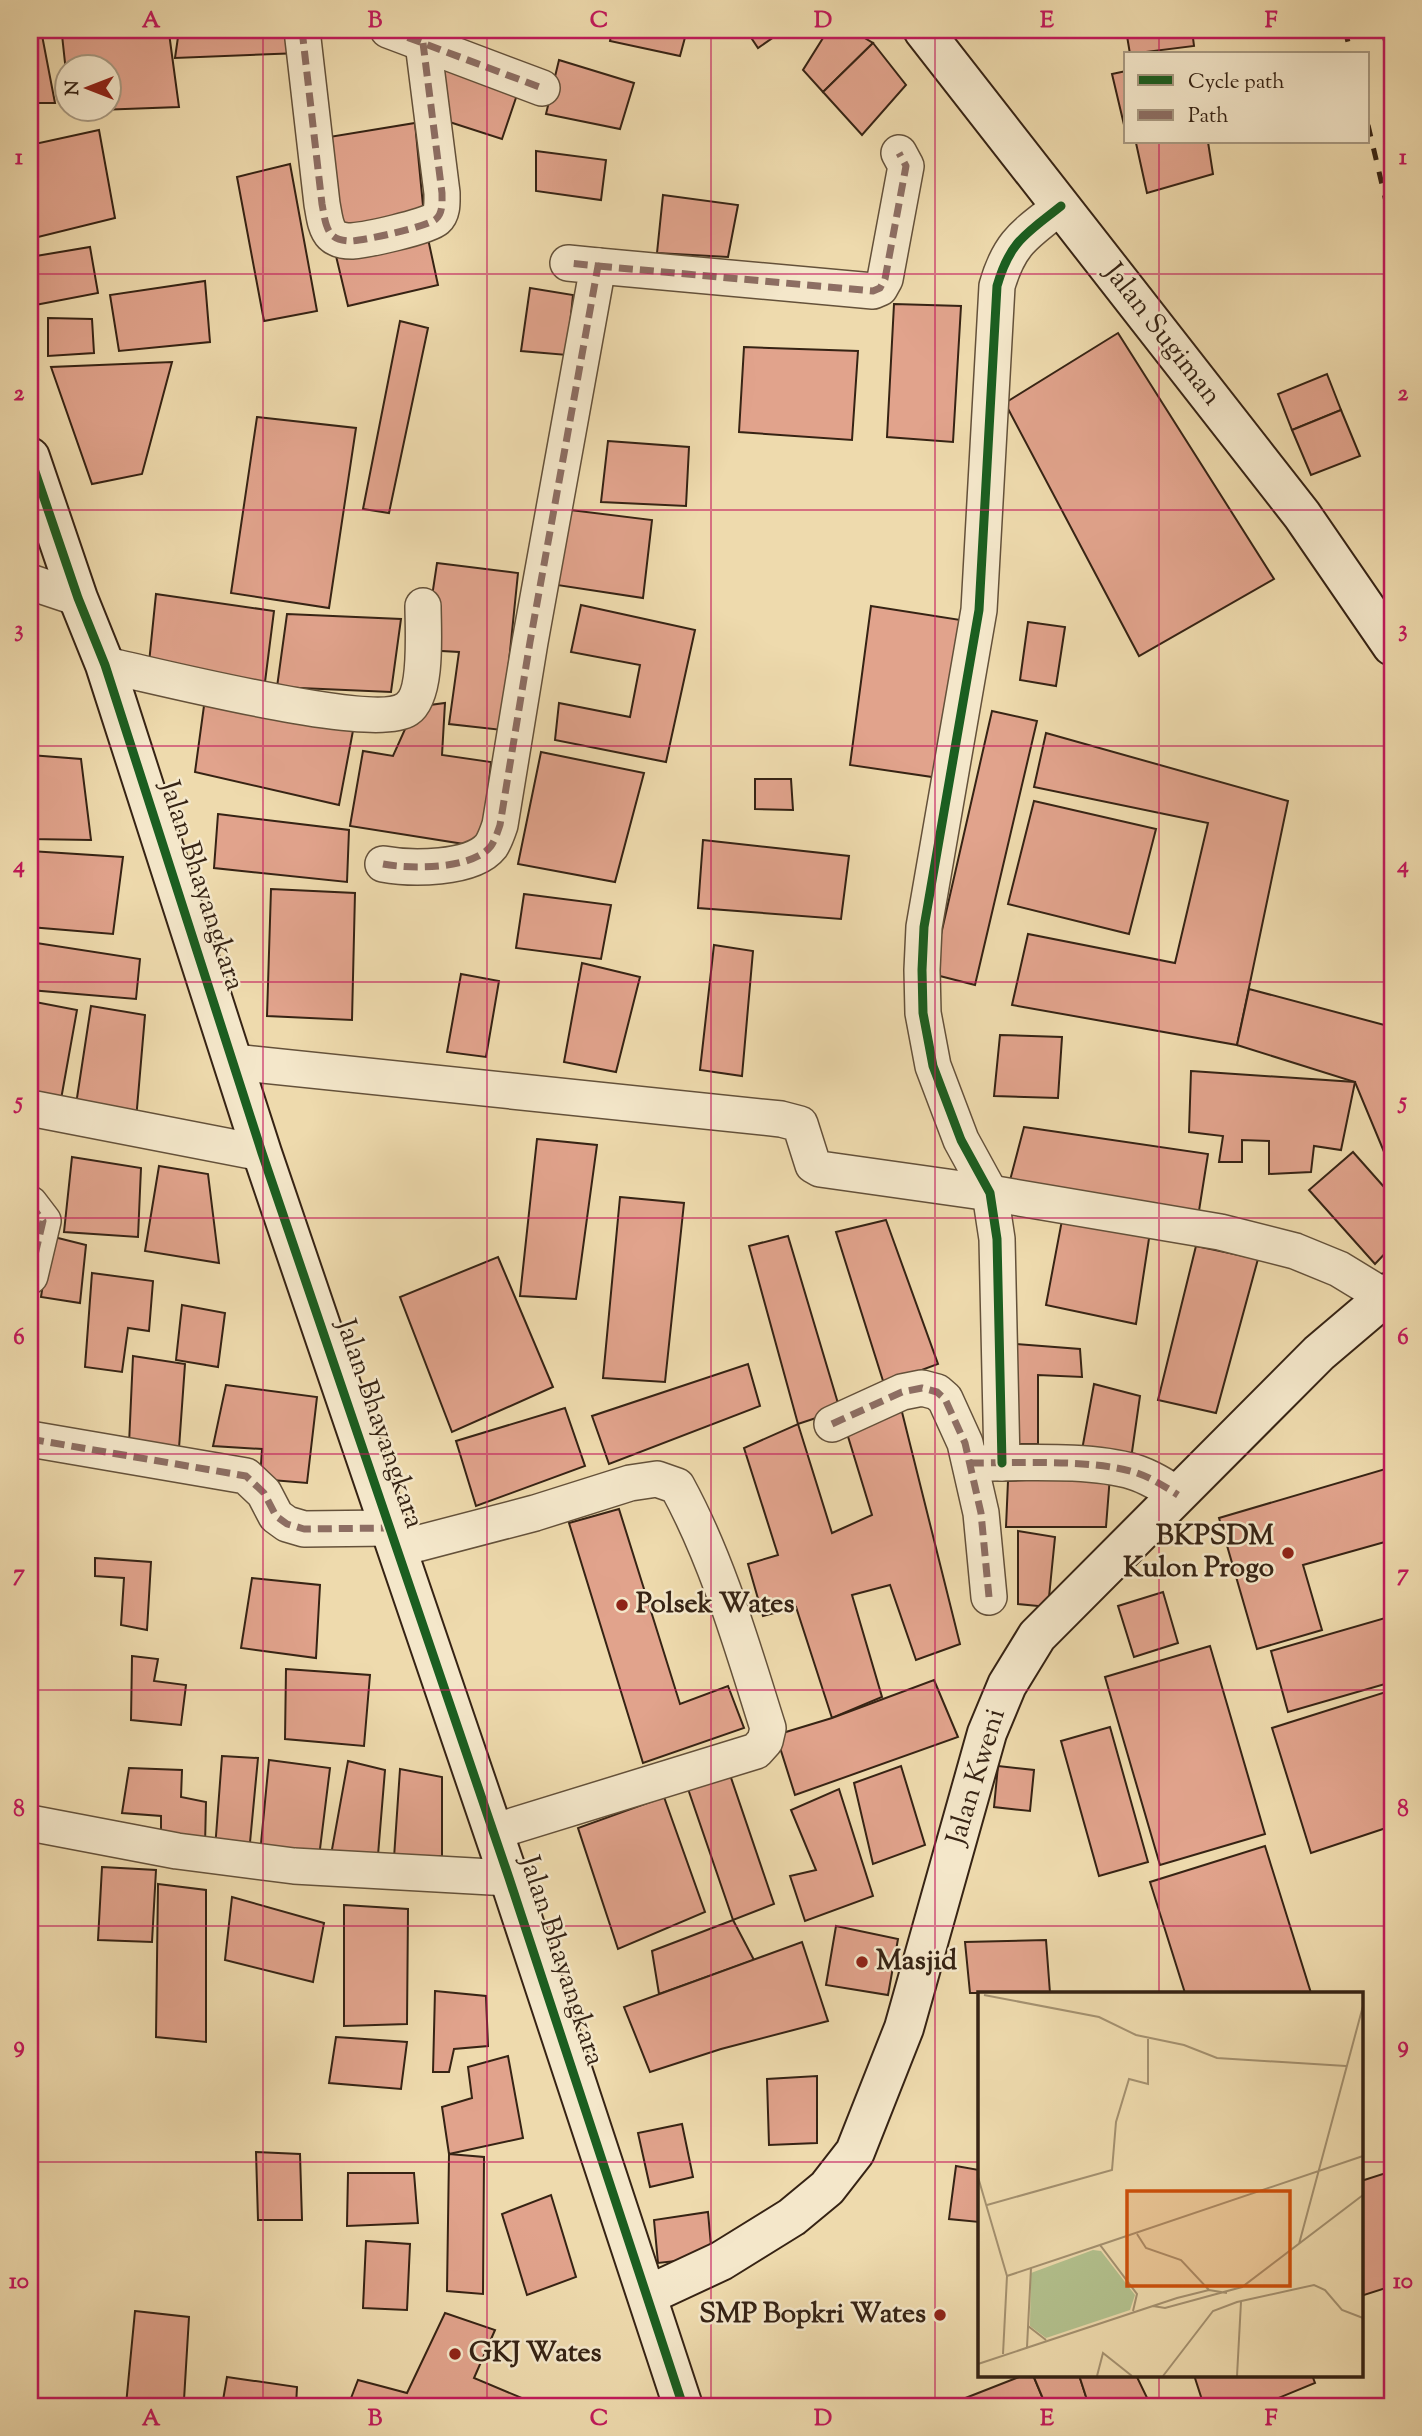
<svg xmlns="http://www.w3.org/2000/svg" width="1422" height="2436" font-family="'Sorts Mill Goudy',serif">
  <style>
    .building { fill: #e1a38c; stroke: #362314; stroke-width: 2 }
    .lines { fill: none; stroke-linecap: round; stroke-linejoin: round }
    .street-casing { stroke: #64513a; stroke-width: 38 }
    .secondary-casing { stroke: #362314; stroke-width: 42 }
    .street { stroke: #f4e7ca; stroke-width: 35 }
    .secondary { stroke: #f4e7ca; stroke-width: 38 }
    .rail { stroke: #362314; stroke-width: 5; stroke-dasharray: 12 12; stroke-linecap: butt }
    .quiet { stroke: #8d6e63; stroke-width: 7; stroke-dasharray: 14 7; stroke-linecap: butt }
    .cycleway-casing { stroke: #f4e7ca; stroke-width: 13 }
    .cycleway { stroke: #1b5e20; stroke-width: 9 }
    .grid { fill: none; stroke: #c2185b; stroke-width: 2; stroke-opacity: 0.55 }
    .poi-dot { fill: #8f2418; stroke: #f4e7ca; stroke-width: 2.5 }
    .labels { text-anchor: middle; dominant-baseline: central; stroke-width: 5; stroke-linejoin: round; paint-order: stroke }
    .street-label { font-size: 28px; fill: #362314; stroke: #f4e7ca }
    .poi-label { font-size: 28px; font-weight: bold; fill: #362314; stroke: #f4e7ca; text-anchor: start }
    .inset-road { fill: none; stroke: #a49170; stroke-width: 2 }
    .view { fill: #cd510d; fill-opacity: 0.15; stroke: #cd510d; stroke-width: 3.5 }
    .inset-edge { fill: none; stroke: #362314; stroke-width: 3.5 }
    .neatline { fill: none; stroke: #c2185b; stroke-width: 2.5 }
    .grid-label { font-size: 23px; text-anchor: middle; font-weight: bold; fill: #c2185b }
  </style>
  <rect width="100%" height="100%" fill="#eedaad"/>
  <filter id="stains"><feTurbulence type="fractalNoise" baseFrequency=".00286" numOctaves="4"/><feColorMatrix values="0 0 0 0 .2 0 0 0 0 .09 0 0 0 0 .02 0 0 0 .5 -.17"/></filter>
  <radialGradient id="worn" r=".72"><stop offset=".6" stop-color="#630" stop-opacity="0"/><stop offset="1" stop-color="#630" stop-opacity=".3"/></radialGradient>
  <g class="building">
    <polygon points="30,30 41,30 55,103 30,103"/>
    <polygon points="179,30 296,30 301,53 175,58"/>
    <polygon points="612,30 687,30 680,56 610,41"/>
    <polygon points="746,30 784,30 758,48"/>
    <polygon points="828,30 851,30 873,43 823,92 803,70"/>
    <polygon points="1126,30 1192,30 1194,46 1130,54"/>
    <polygon points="169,33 179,107 71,111 71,108 108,108 108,66 66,66 66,72 62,35"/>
    <polygon points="873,43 906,85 862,135 823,92"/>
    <polygon points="438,58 521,83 502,139 437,118"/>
    <polygon points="559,60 634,83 620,129 546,114"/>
    <polygon points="1126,71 1126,129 1125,129 1112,74"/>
    <polygon points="415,123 424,216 336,236 317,139"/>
    <polygon points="99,130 115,218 30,239 30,145"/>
    <polygon points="1208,142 1213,174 1147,193 1136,143"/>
    <polygon points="536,151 606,160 601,200 536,191"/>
    <polygon points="290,164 317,311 264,321 237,177"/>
    <polygon points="663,195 738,205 728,257 657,253"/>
    <polygon points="427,234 438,285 348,306 336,256"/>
    <polygon points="90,247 98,293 30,306 30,257"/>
    <polygon points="205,281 210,342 119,351 110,295"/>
    <polygon points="530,288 573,295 567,355 521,351"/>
    <polygon points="894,304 961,306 953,442 887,437"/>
    <polygon points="48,318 92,319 94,353 48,356"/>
    <polygon points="400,321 428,328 389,513 363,509"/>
    <polygon points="1118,333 1274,579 1139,656 1005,403"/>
    <polygon points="744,347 858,351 852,440 739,432"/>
    <polygon points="172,362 142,474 92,484 51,367"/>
    <polygon points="1327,374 1341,410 1292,430 1278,394"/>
    <polygon points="1341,410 1360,456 1311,475 1292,430"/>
    <polygon points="257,417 356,428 329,608 231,593"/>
    <polygon points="608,441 689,447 686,506 601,502"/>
    <polygon points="562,509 652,520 643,598 557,585"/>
    <polygon points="437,563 518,573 502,730 449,724 459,652 424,650"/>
    <polygon points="156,594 274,611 265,682 149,663"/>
    <polygon points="581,605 695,630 666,762 555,740 559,703 630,717 640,665 571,652"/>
    <polygon points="871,606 967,621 946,779 850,765"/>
    <polygon points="287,614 401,619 391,692 277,687"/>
    <polygon points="1028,622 1065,627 1056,686 1020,680"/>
    <polygon points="206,691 355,720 339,805 195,772"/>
    <polygon points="445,703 442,755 491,762 483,847 350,826 363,751 393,756 415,707"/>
    <polygon points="992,711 1037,721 975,985 932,974"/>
    <polygon points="1046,733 1288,801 1237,1045 1012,1005 1028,934 1175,963 1208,823 1034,787"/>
    <polygon points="541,752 644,773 615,882 518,864"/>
    <polygon points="30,755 81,759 91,840 30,839"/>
    <polygon points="755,779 791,779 793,810 755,809"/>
    <polygon points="1034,801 1156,829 1129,934 1008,904"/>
    <polygon points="218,814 349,830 347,882 214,868"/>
    <polygon points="703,840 849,856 841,919 698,908"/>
    <polygon points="30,851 123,857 113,934 30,927"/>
    <polygon points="271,889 355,893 352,1020 267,1016"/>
    <polygon points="524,894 611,905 601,959 516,948"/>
    <polygon points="30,942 140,959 136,999 30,990"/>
    <polygon points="714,945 753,951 742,1076 700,1070"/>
    <polygon points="582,963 640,977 616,1072 564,1062"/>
    <polygon points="461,974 499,981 486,1057 447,1052"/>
    <polygon points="1249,989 1392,1027 1392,1171 1355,1082 1237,1045"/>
    <polygon points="30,1001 77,1010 60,1105 30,1099"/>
    <polygon points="91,1006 145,1015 136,1120 75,1111"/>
    <polygon points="1000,1035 1062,1037 1058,1098 994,1096"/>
    <polygon points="1191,1071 1355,1082 1341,1150 1314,1146 1311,1172 1269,1174 1269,1141 1242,1140 1242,1162 1219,1162 1223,1136 1189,1132"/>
    <polygon points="1024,1127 1208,1154 1198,1217 1008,1188"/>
    <polygon points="537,1139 597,1145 576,1299 520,1296"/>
    <polygon points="1353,1152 1392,1196 1392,1246 1375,1264 1309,1190"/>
    <polygon points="72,1157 141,1168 138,1237 64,1232"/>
    <polygon points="159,1166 208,1174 219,1263 145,1251"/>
    <polygon points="620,1197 684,1203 665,1382 603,1378"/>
    <polygon points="886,1220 938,1364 884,1384 836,1232"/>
    <polygon points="1062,1220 1150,1232 1136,1324 1046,1305"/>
    <polygon points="50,1236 86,1245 80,1303 41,1297"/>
    <polygon points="788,1236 840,1410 798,1424 749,1246"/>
    <polygon points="1196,1246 1258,1259 1216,1413 1158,1400"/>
    <polygon points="498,1257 553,1387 452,1432 400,1297"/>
    <polygon points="92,1273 153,1281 149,1331 128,1328 122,1372 85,1367"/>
    <polygon points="182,1305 225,1313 218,1367 176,1360"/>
    <polygon points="1002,1343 1080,1349 1082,1377 1038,1375 1038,1444 1006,1444"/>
    <polygon points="133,1356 185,1364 179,1448 129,1444"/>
    <polygon points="748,1364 760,1406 609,1464 592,1416"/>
    <polygon points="1094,1384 1140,1396 1131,1459 1082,1450"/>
    <polygon points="226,1385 317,1397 307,1483 260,1479 262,1449 213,1446"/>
    <polygon points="900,1404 960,1644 916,1660 890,1585 852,1595 882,1697 832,1718 796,1607 763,1616 748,1564 778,1555 744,1448 798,1424 832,1533 872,1515 846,1430"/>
    <polygon points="565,1408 585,1466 476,1506 456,1441"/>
    <polygon points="1392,1467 1392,1540 1303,1565 1322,1630 1257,1649 1219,1518"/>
    <polygon points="1110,1476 1106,1527 1006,1527 1008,1481"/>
    <polygon points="619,1509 680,1704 728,1686 744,1728 643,1763 569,1523"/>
    <polygon points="1018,1531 1055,1537 1048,1607 1018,1604"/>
    <polygon points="95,1558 151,1562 147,1630 121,1625 124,1578 95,1576"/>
    <polygon points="252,1578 320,1585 316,1658 241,1648"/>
    <polygon points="1163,1592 1178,1643 1134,1657 1118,1606"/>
    <polygon points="1392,1616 1392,1682 1288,1712 1271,1651"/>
    <polygon points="1210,1646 1265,1834 1160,1865 1105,1677"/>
    <polygon points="132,1656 158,1659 154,1681 186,1685 181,1725 131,1720"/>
    <polygon points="286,1669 370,1675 364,1746 285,1739"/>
    <polygon points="934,1680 958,1737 795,1795 776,1735 832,1718"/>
    <polygon points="1392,1690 1392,1826 1311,1853 1272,1728"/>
    <polygon points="1110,1727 1148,1862 1099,1876 1061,1741"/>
    <polygon points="222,1756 258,1758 249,1853 215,1849"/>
    <polygon points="269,1760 330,1768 319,1857 260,1854"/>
    <polygon points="348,1761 385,1770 378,1855 331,1855"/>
    <polygon points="726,1763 774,1904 733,1920 686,1783"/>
    <polygon points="901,1766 925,1845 873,1864 854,1783"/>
    <polygon points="998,1766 1034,1770 1030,1811 994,1807"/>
    <polygon points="129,1768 182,1770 181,1797 206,1802 205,1845 161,1840 161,1816 122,1813"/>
    <polygon points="400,1769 442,1777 442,1856 394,1858"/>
    <polygon points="839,1789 873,1896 805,1921 790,1876 816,1870 791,1810"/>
    <polygon points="664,1797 705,1912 618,1949 578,1828"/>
    <polygon points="1265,1846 1311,1993 1185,1993 1150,1882"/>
    <polygon points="102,1867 156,1870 152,1942 98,1940"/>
    <polygon points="158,1884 206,1890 206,2042 156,2037"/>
    <polygon points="232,1897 324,1923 313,1982 225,1960"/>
    <polygon points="344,1905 408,1909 407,2024 344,2026"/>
    <polygon points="733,1920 754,1960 659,1994 652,1951"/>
    <polygon points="836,1926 898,1939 888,1995 826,1985"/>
    <polygon points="1046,1940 1050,1993 970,1993 965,1942"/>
    <polygon points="802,1942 828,2021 721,2049 650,2072 624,2007"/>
    <polygon points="435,1991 486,1996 488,2046 454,2049 449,2072 433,2072"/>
    <polygon points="336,2037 407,2042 401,2089 329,2083"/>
    <polygon points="508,2056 523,2138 449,2154 442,2107 472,2098 468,2067"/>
    <polygon points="817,2076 817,2143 769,2145 767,2079"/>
    <polygon points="682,2124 693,2177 650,2187 638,2133"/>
    <polygon points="256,2152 300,2154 302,2220 258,2220"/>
    <polygon points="449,2154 484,2157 483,2294 447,2291"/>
    <polygon points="956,2166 979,2170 979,2222 949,2219"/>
    <polygon points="1392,2171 1392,2286 1361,2296 1361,2181"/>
    <polygon points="348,2173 414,2173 418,2223 347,2226"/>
    <polygon points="551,2195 576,2277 527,2295 502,2214"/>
    <polygon points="708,2212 712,2257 658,2263 654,2220"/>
    <polygon points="366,2241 410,2244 407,2310 363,2308"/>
    <polygon points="135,2311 189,2317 184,2400 220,2406 126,2405"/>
    <polygon points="445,2313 495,2330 474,2378 541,2406 348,2406 358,2380 407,2393"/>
    <polygon points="1024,2375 1033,2375 1046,2406 945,2406"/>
    <polygon points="1033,2375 1079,2375 1089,2406 1046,2406"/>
    <polygon points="1079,2375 1136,2375 1151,2406 1089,2406"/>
    <polygon points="1194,2375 1312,2375 1315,2383 1259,2406 1204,2406"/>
    <polygon points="227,2377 297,2387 296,2406 222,2406"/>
  </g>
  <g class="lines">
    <defs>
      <g id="street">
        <path d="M302,30L322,204C324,214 325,228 332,235C337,240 345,241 352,241C366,240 427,227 436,219C443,213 442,202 442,193L423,43"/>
        <polyline points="388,30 542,88"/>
        <polyline points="598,266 873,291 880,288 885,279 906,166 899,153"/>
        <polyline points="30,582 78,598"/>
        <path d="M105,665C154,675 373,732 407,709C428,695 423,629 423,606"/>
        <path d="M383,864C410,869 472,870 491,846C495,840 498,831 500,825L530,642L598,266L568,263"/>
        <polyline points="234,1062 781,1119 800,1124 813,1165 820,1169 990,1193 1220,1232 1295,1251 1339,1269 1385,1297"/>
        <polyline points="30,1108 262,1153"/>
        <polyline points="30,1204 43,1221 30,1276"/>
        <polyline points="832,1424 902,1392 922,1388 937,1392 945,1399 965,1443 981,1513 989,1597"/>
        <polyline points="30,1439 246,1476 264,1493 276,1516 287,1524 304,1529 390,1528"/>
        <path d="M980,1463C1026,1463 1091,1459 1134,1472C1150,1477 1164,1486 1178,1495"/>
        <path d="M1002,1463L997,1239L990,1193L961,1140L933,1066L923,1013L922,970L924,927L979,610L997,286C1010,241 1026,234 1061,206"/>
        <path d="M397,1549L535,1513L630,1483L657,1479L677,1486C718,1561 742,1646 768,1728L765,1741L756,1751L493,1832"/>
        <polyline points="30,1823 177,1851 294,1866 509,1878"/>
      </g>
      <g id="secondary">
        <polyline points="923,30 1302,515 1392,646"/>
        <polyline points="30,457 78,598 105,665 262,1153 509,1878 683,2406"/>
        <polyline points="648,2295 721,2261 792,2217 827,2188 855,2152 904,2028 987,1733 1007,1685 1037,1636 1319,1353 1392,1291"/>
      </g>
    </defs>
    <use href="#street" class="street-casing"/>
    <use href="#secondary" class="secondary-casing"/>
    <use href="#street" class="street"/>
    <use href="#secondary" class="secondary"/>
    <g class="rail">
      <polyline points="1345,30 1351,54"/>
      <polyline points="1383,30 1392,70"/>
      <polyline points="1368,125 1392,227"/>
    </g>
    <g class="quiet">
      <path d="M302,30L322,204C324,214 325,228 332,235C337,240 345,241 352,241C366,240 427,227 436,219C443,213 442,202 442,193L423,43"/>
      <polyline points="388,30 542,88"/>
      <polyline points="598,266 873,291 880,288 885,279 906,166 899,153"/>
      <path d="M383,864C410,869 472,870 491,846C495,840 498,831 500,825L530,642L598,266L568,263"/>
      <polyline points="30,1204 43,1221 30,1276"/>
      <polyline points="832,1424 902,1392 922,1388 937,1392 945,1399 965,1443 981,1513 989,1597"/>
      <polyline points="30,1439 246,1476 264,1493 276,1516 287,1524 304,1529 390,1528"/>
      <path d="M970,1463C1017,1463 1090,1459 1134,1472C1150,1477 1164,1486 1178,1495"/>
    </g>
    <defs>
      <g id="cycleway">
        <polyline points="30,457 78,598 105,665 262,1153 509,1878 683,2406"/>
        <path d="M1002,1463L997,1239L990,1193L961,1140L933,1066L923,1013L922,970L924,927L979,610L997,286C1010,241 1026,234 1061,206"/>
      </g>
    </defs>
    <use href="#cycleway" class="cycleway-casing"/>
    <use href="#cycleway" class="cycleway"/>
  </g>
  <path class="grid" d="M263,30V2406M487,30V2406M711,30V2406M935,30V2406M1159,30V54M1159,142V1993M30,274H1392M30,510H1392M30,746H1392M30,982H1392M30,1218H1392M30,1454H1392M30,1690H1392M30,1926H1392M30,2162H979M1361,2162H1392M1159,2375V2406"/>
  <g class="poi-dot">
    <circle cx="1288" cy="1553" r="7"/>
    <circle cx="622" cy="1605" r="7"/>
    <circle cx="862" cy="1962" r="7"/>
    <circle cx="940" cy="2315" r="7"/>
    <circle cx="455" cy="2354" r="7"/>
  </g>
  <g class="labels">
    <g class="street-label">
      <text transform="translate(1162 335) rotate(52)">Jalan Sugiman</text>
      <text transform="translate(201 886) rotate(72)">Jalan Bhayangkara</text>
      <text transform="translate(379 1424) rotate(71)">Jalan Bhayangkara</text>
      <text transform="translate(977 1777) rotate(-73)">Jalan Kweni</text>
      <text transform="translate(561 1961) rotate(72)">Jalan Bhayangkara</text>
    </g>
    <g class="poi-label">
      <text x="1274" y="1537" text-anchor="end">BKPSDM<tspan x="1274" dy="32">Kulon Progo</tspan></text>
      <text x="636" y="1605">Polsek Wates</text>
      <text x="876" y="1962">Masjid</text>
      <text x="926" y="2315" text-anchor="end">SMP Bopkri Wates</text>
      <text x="469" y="2354">GKJ Wates</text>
    </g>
  </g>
  <g transform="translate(978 1992)">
    <rect width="385" height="385" fill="#eedaad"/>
    <path d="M115,258L123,259L157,303L152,318L68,346L52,334L53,281Z" fill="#b3c18e"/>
    <path class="inset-road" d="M6,3L121,25L158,43L206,53L239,66L368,74M0,185L29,284L25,362M9,213L134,178L138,130L151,87L170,92V47M159,242L168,256L203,268L231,298M321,252L385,14M122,253L385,164M29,284L122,253L159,302L155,319M175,314L187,316L264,295L385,203M50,334L68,348M49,355L53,276M0,372L199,306L231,298L249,301M119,384L125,361L154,384M185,384L235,319L259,310L336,293L347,298L364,318L385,326M259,384L263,310"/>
    <path class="view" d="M149,199H312V294H149Z"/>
    <rect width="385" height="385" class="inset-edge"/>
  </g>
  <rect width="1422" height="2436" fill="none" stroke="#eedaad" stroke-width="77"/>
  <rect x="1124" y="52" width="245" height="91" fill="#f4e7ca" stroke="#a89981" stroke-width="2"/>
  <rect x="1138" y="75" width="35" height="10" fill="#1b5e20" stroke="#a89981" stroke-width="2"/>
  <text x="1188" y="88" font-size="21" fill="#362314">Cycle path</text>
  <rect x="1138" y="110" width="35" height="10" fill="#8d6e63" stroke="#a89981" stroke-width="2"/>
  <text x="1188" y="122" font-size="21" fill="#362314">Path</text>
  <g transform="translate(88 88) rotate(270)"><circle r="33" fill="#f4e7ca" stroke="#a89981" stroke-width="2"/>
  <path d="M0-5L12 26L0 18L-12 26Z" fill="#8f2418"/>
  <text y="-10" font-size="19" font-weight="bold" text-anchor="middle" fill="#362314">N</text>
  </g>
  <rect x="38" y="38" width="1346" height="2360" class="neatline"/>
  <g class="grid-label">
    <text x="151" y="27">A</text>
    <text x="375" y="27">B</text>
    <text x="599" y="27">C</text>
    <text x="823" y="27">D</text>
    <text x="1047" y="27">E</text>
    <text x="1271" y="27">F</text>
    <text x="19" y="164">1</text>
    <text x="1403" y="164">1</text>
    <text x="19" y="400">2</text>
    <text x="1403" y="400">2</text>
    <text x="19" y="636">3</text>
    <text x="1403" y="636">3</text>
    <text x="19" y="872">4</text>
    <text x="1403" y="872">4</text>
    <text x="19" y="1108">5</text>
    <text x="1403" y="1108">5</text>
    <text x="19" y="1344">6</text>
    <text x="1403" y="1344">6</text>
    <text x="19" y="1580">7</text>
    <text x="1403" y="1580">7</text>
    <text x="19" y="1816">8</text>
    <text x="1403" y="1816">8</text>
    <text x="19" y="2052">9</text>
    <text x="1403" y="2052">9</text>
    <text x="19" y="2288">10</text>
    <text x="1403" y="2288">10</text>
    <text x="151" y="2425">A</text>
    <text x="375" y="2425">B</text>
    <text x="599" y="2425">C</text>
    <text x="823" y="2425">D</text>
    <text x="1047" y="2425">E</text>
    <text x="1271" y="2425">F</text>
  </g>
  <rect width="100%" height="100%" filter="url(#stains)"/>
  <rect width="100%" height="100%" fill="url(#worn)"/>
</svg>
